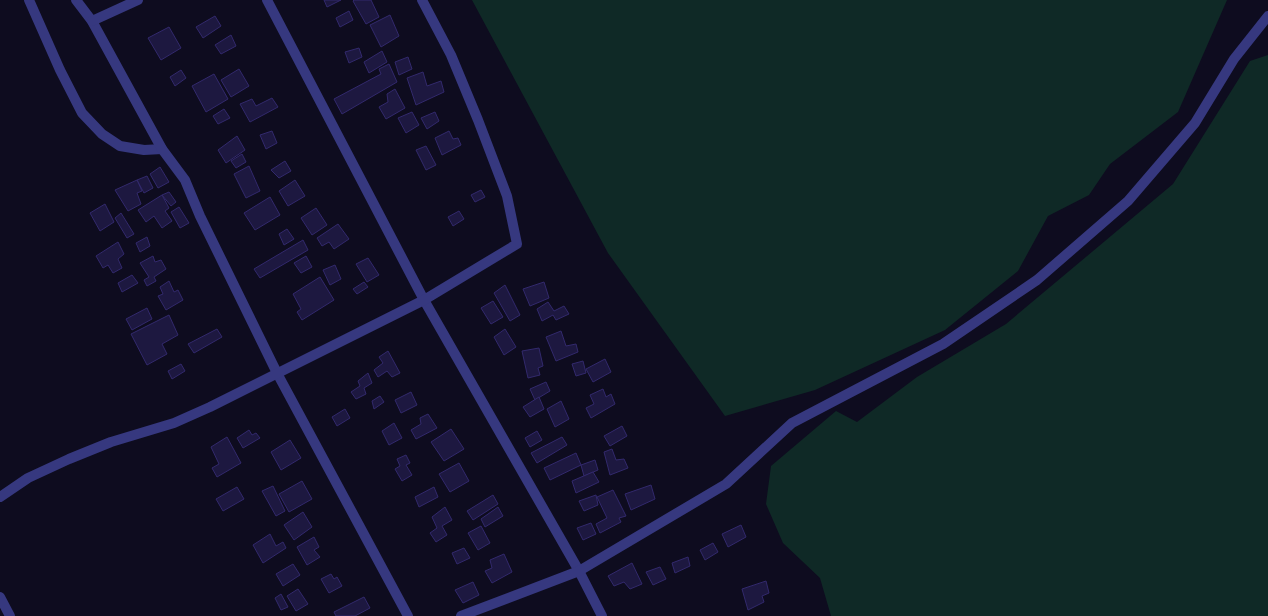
<svg xmlns="http://www.w3.org/2000/svg" width="1268" height="616" font-family="Rubik,sans-serif">
  <style>
    .green { fill: #0f2926 }
    .building { fill: #1d1840; stroke: #32296c }
    .lines { fill: none; stroke-linecap: round; stroke-linejoin: round }
    .street { stroke: #36387f; stroke-width: 10 }
  </style>
  <rect width="100%" height="100%" fill="#0e0c1f"/>
  <g class="green">
    <polygon points="472,0 1227,0 1178,112 1110,164 1089,195 1048,216 1018,271 945,330 815,390 725,416 608,253"/>
    <polygon points="1268,55 1268,616 831,616 820,578 783,543 766,504 771,466 836,411 857,422 917,377 1006,324 1173,184 1250,61"/>
  </g>
  <g class="building">
    <polygon points="324,0 341,0 327,7"/>
    <polygon points="354,0 371,0 379,17 366,24 353,1"/>
    <polygon points="349,11 353,20 340,27 336,18"/>
    <polygon points="390,15 399,36 381,47 370,25"/>
    <polygon points="215,16 221,26 203,38 196,27"/>
    <polygon points="169,27 181,48 161,60 148,38"/>
    <polygon points="231,35 236,46 221,54 215,45"/>
    <polygon points="359,48 362,57 349,63 345,52"/>
    <polygon points="382,51 387,62 369,73 364,62"/>
    <polygon points="408,57 412,69 399,75 395,62"/>
    <polygon points="389,64 397,82 342,114 334,99 381,74 379,69"/>
    <polygon points="239,69 249,86 231,97 221,80"/>
    <polygon points="181,70 186,78 175,86 170,77"/>
    <polygon points="423,72 427,86 441,81 444,92 416,105 407,78"/>
    <polygon points="214,74 228,99 206,112 192,86"/>
    <polygon points="395,89 405,108 386,119 379,107 388,102 387,94"/>
    <polygon points="272,98 278,107 250,122 240,104 252,99 256,106"/>
    <polygon points="224,109 230,118 218,124 213,116"/>
    <polygon points="412,112 419,125 406,133 398,118"/>
    <polygon points="435,112 439,121 427,129 421,118"/>
    <polygon points="272,131 277,143 266,149 260,135"/>
    <polygon points="449,131 453,139 458,138 461,145 442,155 435,138"/>
    <polygon points="237,136 245,150 226,163 218,150"/>
    <polygon points="426,146 436,165 426,170 416,150"/>
    <polygon points="242,154 246,162 236,168 231,161"/>
    <polygon points="285,161 291,171 279,178 271,170"/>
    <polygon points="249,166 260,191 246,198 234,174"/>
    <polygon points="160,167 169,182 158,188 150,174"/>
    <polygon points="147,176 153,188 144,193 137,180"/>
    <polygon points="137,180 142,191 137,193 141,204 128,211 115,190"/>
    <polygon points="295,180 305,196 288,206 279,191"/>
    <polygon points="481,190 485,197 475,202 471,195"/>
    <polygon points="169,192 176,202 171,206 162,195"/>
    <polygon points="162,195 169,208 165,211 172,221 162,228 154,216 146,222 138,210"/>
    <polygon points="270,197 280,215 255,230 244,213"/>
    <polygon points="105,204 114,222 100,231 90,213"/>
    <polygon points="179,207 189,223 180,228 171,212"/>
    <polygon points="316,208 327,225 312,235 301,218"/>
    <polygon points="459,211 464,219 453,226 448,217"/>
    <polygon points="121,213 134,234 127,238 115,218"/>
    <polygon points="338,224 349,239 334,249 329,242 322,246 317,238"/>
    <polygon points="287,229 294,239 284,245 279,234"/>
    <polygon points="147,237 150,246 140,252 136,243"/>
    <polygon points="303,240 308,250 260,278 254,269"/>
    <polygon points="118,242 124,254 118,259 122,268 113,273 108,265 103,268 96,256"/>
    <polygon points="153,256 155,262 161,260 166,269 154,277 156,281 147,286 144,280 149,277 140,263"/>
    <polygon points="306,256 312,267 301,273 294,263"/>
    <polygon points="368,258 379,275 367,282 356,264"/>
    <polygon points="335,265 341,279 330,285 323,270"/>
    <polygon points="132,275 138,283 122,292 118,283"/>
    <polygon points="320,277 334,300 302,320 297,312 301,309 293,294"/>
    <polygon points="169,281 174,292 178,290 183,300 166,310 158,296 163,294 160,287"/>
    <polygon points="364,282 368,287 357,294 353,289"/>
    <polygon points="544,282 549,298 530,306 523,289"/>
    <polygon points="505,285 520,315 510,321 494,293"/>
    <polygon points="493,301 503,317 491,324 481,308"/>
    <polygon points="548,302 554,311 564,306 569,314 556,320 553,315 542,321 537,309"/>
    <polygon points="147,308 152,319 132,330 126,319"/>
    <polygon points="169,315 178,335 162,344 167,354 147,365 131,334"/>
    <polygon points="217,329 222,337 194,353 188,344"/>
    <polygon points="505,329 516,347 504,355 494,337"/>
    <polygon points="561,331 566,346 576,344 578,352 556,361 546,337"/>
    <polygon points="539,348 543,366 538,368 540,375 528,378 522,351"/>
    <polygon points="388,351 400,373 392,377 387,371 378,377 374,370 383,363 379,357"/>
    <polygon points="605,359 611,372 593,382 586,369"/>
    <polygon points="583,361 586,373 576,376 572,364"/>
    <polygon points="181,364 185,371 172,379 168,371"/>
    <polygon points="368,373 372,383 364,388 366,394 356,399 351,392 360,386 358,381"/>
    <polygon points="546,382 550,391 535,400 530,389"/>
    <polygon points="603,389 606,397 611,394 615,404 591,418 586,408 594,404 590,395"/>
    <polygon points="411,392 417,405 401,413 395,400"/>
    <polygon points="380,396 384,402 374,409 372,401"/>
    <polygon points="539,397 544,409 530,417 523,407"/>
    <polygon points="561,401 569,419 555,427 547,409"/>
    <polygon points="345,409 350,418 337,426 332,417"/>
    <polygon points="428,414 437,428 416,439 411,430 421,424 420,418"/>
    <polygon points="394,423 402,438 389,445 382,431"/>
    <polygon points="622,426 627,436 610,446 604,436"/>
    <polygon points="451,429 464,449 444,461 431,442"/>
    <polygon points="249,430 252,435 256,433 260,438 243,448 237,438"/>
    <polygon points="537,431 542,440 530,447 525,438"/>
    <polygon points="227,437 241,463 217,477 212,468 219,464 211,447"/>
    <polygon points="562,437 567,445 537,463 531,453"/>
    <polygon points="290,440 301,458 281,470 271,452"/>
    <polygon points="612,449 616,460 624,459 628,468 610,475 604,452"/>
    <polygon points="576,453 581,465 550,480 544,468"/>
    <polygon points="406,455 410,463 406,465 412,475 402,481 395,469 400,466 397,459"/>
    <polygon points="595,460 598,470 584,476 581,465"/>
    <polygon points="459,463 469,481 450,492 439,474"/>
    <polygon points="593,472 599,482 576,493 572,481"/>
    <polygon points="302,481 312,499 289,512 279,494"/>
    <polygon points="651,485 655,499 631,510 625,494"/>
    <polygon points="273,486 285,511 276,516 262,491"/>
    <polygon points="237,487 244,499 223,511 216,499"/>
    <polygon points="434,487 438,497 419,507 415,497"/>
    <polygon points="613,490 626,516 619,518 621,522 600,533 596,524 607,518 597,497"/>
    <polygon points="493,495 498,504 473,520 467,511"/>
    <polygon points="596,495 598,505 584,511 579,501"/>
    <polygon points="445,507 452,520 442,526 447,535 436,542 430,533 437,528 432,517"/>
    <polygon points="498,507 503,516 485,527 481,519"/>
    <polygon points="303,512 312,527 294,540 284,525"/>
    <polygon points="591,523 596,534 583,540 577,528"/>
    <polygon points="741,525 746,537 728,547 722,534"/>
    <polygon points="481,526 490,543 478,550 468,533"/>
    <polygon points="270,534 276,546 283,542 286,548 263,563 253,545"/>
    <polygon points="314,537 319,547 314,550 320,557 307,565 297,547"/>
    <polygon points="713,543 718,552 705,560 700,550"/>
    <polygon points="464,548 470,558 457,564 452,553"/>
    <polygon points="504,554 512,572 492,583 485,571 492,568 490,560"/>
    <polygon points="688,557 690,566 675,573 672,563"/>
    <polygon points="632,563 642,584 630,589 624,582 614,586 608,576"/>
    <polygon points="293,564 300,575 283,586 276,574"/>
    <polygon points="660,567 666,579 653,585 646,572"/>
    <polygon points="331,574 334,579 337,577 342,586 329,593 321,579"/>
    <polygon points="766,581 769,593 762,596 764,602 748,610 742,589"/>
    <polygon points="473,582 479,595 463,603 455,590"/>
    <polygon points="298,589 308,604 296,611 287,596"/>
    <polygon points="281,594 288,607 281,610 275,598"/>
    <polygon points="364,597 370,608 355,616 336,616 334,612"/>
  </g>
  <g class="lines">
    <g class="street">
      <polyline points="29,0 60,70 82,113 102,134 120,146 144,150 162,149"/>
      <polyline points="76,0 92,21 162,149 185,180 200,216 277,373 408,616"/>
      <polyline points="267,0 424,300 579,571 602,616"/>
      <polyline points="92,21 138,0"/>
      <polyline points="0,497 28,478 69,459 111,442 174,423 210,407 424,300 517,244 507,196 478,120 451,55 422,0"/>
      <polyline points="0,597 10,616"/>
      <polyline points="461,616 579,571 726,484 792,423 943,344 1037,280 1128,201 1195,123 1234,59 1268,16"/>
    </g>
  </g>
</svg>
